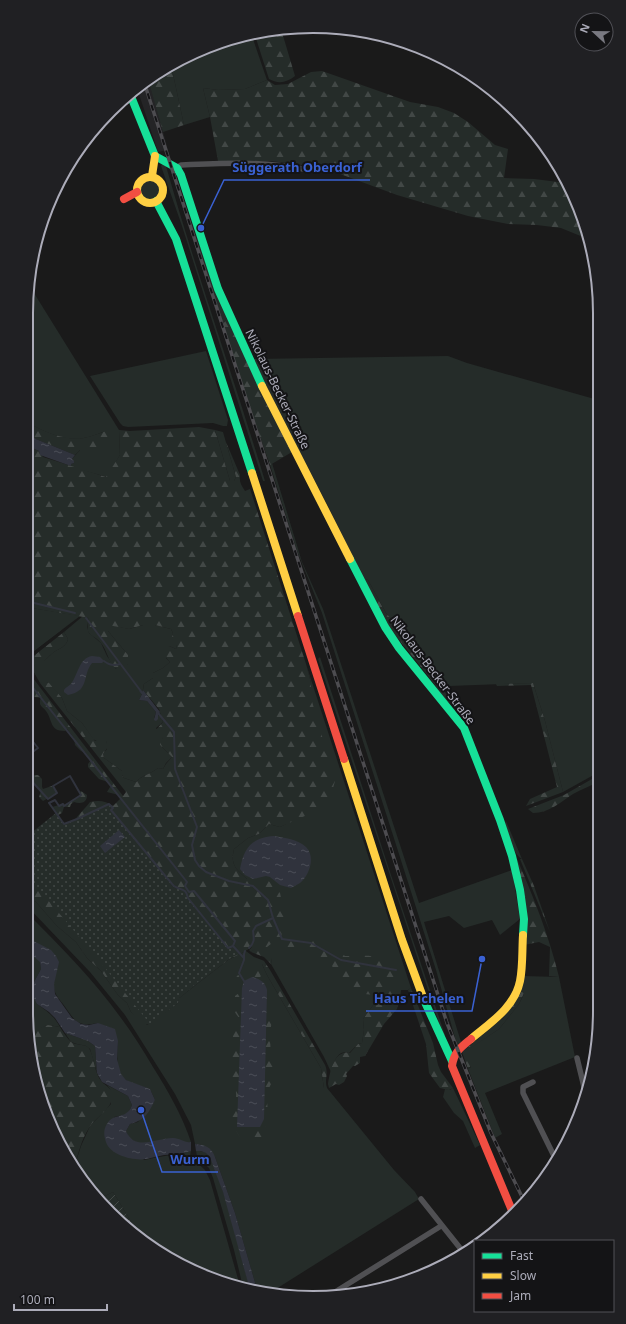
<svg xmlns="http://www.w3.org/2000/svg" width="626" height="1324" font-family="'Noto Sans',sans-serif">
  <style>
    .built { fill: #242426 }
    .grass { fill: #252c29 }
    .forest { fill: url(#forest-firs) }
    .park { fill: url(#park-dots) }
    .garden { fill: url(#garden-furrows) }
    .water { fill: url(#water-ripples) }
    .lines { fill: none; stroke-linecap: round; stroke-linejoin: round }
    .stream { stroke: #30333d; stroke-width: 2 }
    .street { stroke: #505053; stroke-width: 5.5 }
    .fast { stroke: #16e098; stroke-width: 8 }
    .slow { stroke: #ffcf43; stroke-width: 8 }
    .jam { stroke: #f24e42; stroke-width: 8 }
    .rail-casing { stroke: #4d4c50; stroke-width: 3.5 }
    .rail { stroke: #141416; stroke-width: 2; stroke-dasharray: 6; stroke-linecap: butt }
    .labels { text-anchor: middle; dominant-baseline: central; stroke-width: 4; stroke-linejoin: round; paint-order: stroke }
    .street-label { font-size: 12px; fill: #acacb9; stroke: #141416 }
    .rim { fill: none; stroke: #acacb9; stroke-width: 2 }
    .leader { fill: none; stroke: #3a61d2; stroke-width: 1.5 }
    .callout-dot { fill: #3a61d2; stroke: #141416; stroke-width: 1.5 }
    .callout-label { font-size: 13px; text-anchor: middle; font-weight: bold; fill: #3a61d2; stroke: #141416; stroke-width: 4; stroke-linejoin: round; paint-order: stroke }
  </style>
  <defs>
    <pattern id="forest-firs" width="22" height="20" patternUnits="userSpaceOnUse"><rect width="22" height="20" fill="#252c29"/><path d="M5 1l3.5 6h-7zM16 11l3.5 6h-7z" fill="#424846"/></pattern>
    <pattern id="park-dots" width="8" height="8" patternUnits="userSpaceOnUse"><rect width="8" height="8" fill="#252c29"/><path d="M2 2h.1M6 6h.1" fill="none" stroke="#424846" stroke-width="1.8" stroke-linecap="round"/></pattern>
    <pattern id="garden-furrows" width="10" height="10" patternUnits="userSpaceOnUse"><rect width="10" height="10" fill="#252c29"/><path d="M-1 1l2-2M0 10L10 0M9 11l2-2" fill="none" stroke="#424846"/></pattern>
    <pattern id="water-ripples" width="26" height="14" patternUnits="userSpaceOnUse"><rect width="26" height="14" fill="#30333d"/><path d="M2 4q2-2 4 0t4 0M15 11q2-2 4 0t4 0" fill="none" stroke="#4b4e57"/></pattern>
  </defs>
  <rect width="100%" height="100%" fill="#1a1a1a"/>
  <polygon class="built" points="148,79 155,102 168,150 158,152 137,88"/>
  <g class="grass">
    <polygon points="253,39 267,80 245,89 218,90 203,88 210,117 184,125 171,65 203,48 220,43"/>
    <path d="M162,164L166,166C196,272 233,375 265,481H263L182,226L161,166Z"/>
    <polygon points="176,171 227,318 223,324"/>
    <circle cx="150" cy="190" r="9"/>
    <path d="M29,285L119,430L120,455L107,477L71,467V464L74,463L72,459L80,450H84L103,432C97,434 90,437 84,438C63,442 44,431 26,422V313Z"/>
    <polygon points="206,351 228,420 227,426 223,426 213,423 128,427 123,426 120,423 90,376"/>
    <path d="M448,356L467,363L598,400L599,772L563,792L545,721L533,683L449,686L452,703C444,702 439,691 435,685L440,691L442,688L419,657L406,635L386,613L368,580L363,578L328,506L251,359Z"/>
    <polygon points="215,430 223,432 236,477 234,481 230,481"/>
    <polygon points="272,463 302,562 323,609 419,903 512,870 520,919 500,935 492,920 464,928 449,916 424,922 461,1042 457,1045 436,970 322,613 297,551 270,465"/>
    <polygon points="26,607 80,616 26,657"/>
    <path d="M83,616L89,618L87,627L89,633L101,643L107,656L116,669L128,664V655L108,631L107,624L129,629L143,625H155L171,629L173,633L172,637L177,646L176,649L169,646L166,658L170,662L163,668L153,673V678L144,684L142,694L139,700L147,701L156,712L154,718L158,716L160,712L163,722L156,728L163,738L160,745L172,757L166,763L163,769L158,768C151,774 142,775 136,782L124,778L122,775V771L104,758L103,754L107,749L106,741L98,742L93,739L82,723L67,711L62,698L47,682L40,683L32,669L36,663C45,663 48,656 54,652C60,648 66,647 68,639L64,632Z"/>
    <polygon points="320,657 391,875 445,1035 443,1035 442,1032 318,659"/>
    <path d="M306,664L411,988L408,990H396L377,1000L363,1019L364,1030L362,1043L358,1044L349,1053C337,1049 334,1063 331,1072L324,1057L271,964L272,958L256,949L251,952L249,950L252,947H267V880L247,879C236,869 230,865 234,849L248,838L259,834L269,824L280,827L286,824L311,698V683Z"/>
    <path d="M506,821L522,859C512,854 509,834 505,823Z"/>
    <polygon points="26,895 36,902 57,926 76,942 87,958 101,971 118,995 127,1003 131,1012 147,1025 178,1003 179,998 228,960 246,951 254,957 262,960 262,964 267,975 321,1068 324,1088 327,1088 394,1170 415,1192 419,1199 268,1294 258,1293 235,1213 215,1157 200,1144 195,1144 191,1125 175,1094 125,1015 90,972 26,905"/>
    <path d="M26,912C60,946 94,980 121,1018C133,1034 143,1050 153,1067C168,1091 182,1115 191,1142L186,1143L180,1140L139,1144L129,1138L126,1131L130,1124L138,1122L155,1100L150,1089C144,1087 131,1083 126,1080C115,1072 117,1052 118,1041L98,1023C76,1028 74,1019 63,1004C58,998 53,992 54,984C54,977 57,969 58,962L26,937Z"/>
    <path d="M26,953L32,955L40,961L41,969L34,982L37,1004C47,1011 54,1016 60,1027L48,1025L36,1030L34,1039L36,1069L26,1011Z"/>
    <polygon points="523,976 559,977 575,1057 485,1093 502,1134 495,1138 468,1069 471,1067 467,1050 499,1029 519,1004 524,994 520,991"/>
    <polygon points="65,1033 88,1041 95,1046 97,1073 90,1049 86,1046 77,1044 71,1042"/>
    <path d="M107,1085L128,1096L132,1105C128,1116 124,1115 114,1117L144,1160C160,1156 176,1155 191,1151L190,1156L205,1170L210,1180L240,1286L170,1260L140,1236L113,1192L97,1200L74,1168L81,1146L90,1126L111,1104L110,1089Z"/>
    <polygon points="453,1088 480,1145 475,1148 463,1121 454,1113 443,1097 445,1089 450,1090"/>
    <path d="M196,1151C201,1151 206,1151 209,1156C214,1163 217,1174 220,1182C232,1217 241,1254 250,1290L243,1287L234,1250L213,1178L209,1168L197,1156Z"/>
  </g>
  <g class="forest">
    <path d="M281,29L295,76C286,83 278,84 269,79L254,32Z"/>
    <polygon points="171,65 184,125 163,132 148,79 153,74"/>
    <polygon points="322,71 410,102 438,107 454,113 468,122 495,145 508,149 504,178 534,179 566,183 578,203 588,239 561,228 537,225 508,224 468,216 397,195 332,171 296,164 270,161 218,161 210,117 203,88 218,90 245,89 267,80 275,85 288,84 311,72"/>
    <polygon points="227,318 292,452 270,465 233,360 228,340 223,324"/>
    <path d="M26,422C44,431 63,441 84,438C94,436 104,431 114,429L117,432L116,436L90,452L80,450L75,455L26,435Z"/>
    <path d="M199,427L215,430L230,481H234L236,477L226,442L240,475C239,482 241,485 245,491L250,489L252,495L306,664L311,683V698L335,781L330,799L316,811L280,827L269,824L259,834L248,838L234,849C230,865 236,869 247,879H267L280,893L286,922L281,936L267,947H252L242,953L228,960L179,998L178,1003L150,1024L143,1025L131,1012L127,1003L118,995L101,971L87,958L76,942L57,926L36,902L26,895V856L72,825C76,816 84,810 90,802C99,800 106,801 113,806L121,798L119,795L107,792L110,787H112L108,782L99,779L88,767V764L91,760L85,752L81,751L75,745L74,738L67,729L65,731C49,731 53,720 46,711C44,708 41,707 40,704V700L41,698L34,697L29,692L30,687L32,685L30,683H26V669L123,796L126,792L40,683L44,681L49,683L62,698L67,711L82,723L95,741H106L108,747L103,754L104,758L122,771V775L124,778L136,782C142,775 151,774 158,768L163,769L166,764L172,757L160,745V741L163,738L158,737L154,732L163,722L159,709L143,690L144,684L153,678V673L163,668L170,662L163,654L164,648L169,646L176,649L177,646C172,642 171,640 173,633L171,629L155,625H143L129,629L108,625V631L128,655V664L121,671C107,666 109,650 99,641C96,637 90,636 88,631C87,627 88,622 89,618L26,607V445L39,451L43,457L106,477L120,455L119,430L130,431Z"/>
    <polygon points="363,578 368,580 386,613 406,635 419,657 442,688 440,691 392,631 377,608"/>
    <polygon points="59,629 61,630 26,657 26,643 35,639 42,640 54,631"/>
    <path d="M64,632L68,639C66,647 60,648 54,652C48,656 44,664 36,664L32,669L35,676L26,662Z"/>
    <polygon points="533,683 545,721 563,792 526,806 530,799 557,787 531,685 497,686 496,684"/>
    <polygon points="34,775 38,775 42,779 42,787 43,789 52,786 57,793 43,801 39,797 41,791 29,778"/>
    <path d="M599,775V781C591,786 582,789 573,794C561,802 549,813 533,813L528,809L564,795Z"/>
    <path d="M81,791L87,795C87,803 81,804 74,802L71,804L70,807H64L62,813L58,815L52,807L63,804L64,805L81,796L79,792Z"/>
    <path d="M515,859H517C534,898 549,936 559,977L549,976L550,947L539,942L524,945Z"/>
    <polygon points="520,859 522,859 534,886 550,932"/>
    <path d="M283,937H309L322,946L334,948L345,956C371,955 378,953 397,973L396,989L401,990L400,998L397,1009L384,1024L365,1056L360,1057V1063L355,1066H353L346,1074L347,1076L344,1082L339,1085L336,1084L329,1088L328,1084C330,1072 334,1049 350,1053L358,1044L362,1043L364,1030L363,1019L377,1000L374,995L365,994L360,987L350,988L345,984L332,966C330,966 328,967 325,966C319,964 308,950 304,946C293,943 290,954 281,942Z"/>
    <polygon points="256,948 267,951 272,954 272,958 271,964 264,957 251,952"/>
    <path d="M262,960L264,961L270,970L325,1065C329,1074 324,1080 327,1088H324L321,1068L267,975L262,964Z"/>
    <path d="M252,967L259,971L261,976L255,982L263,1011L268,1010L270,1007H273L270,1037L271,1060L276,1072L275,1076L269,1088L271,1094L267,1100L268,1114L265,1125L266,1133L264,1139L258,1141L251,1139L243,1140C237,1135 235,1126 230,1119L231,1113L234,1114L235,1111L230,1107L229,1105L236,1097C237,1086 231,1078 230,1067C230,1057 235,1040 232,1032L239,1025V1018L234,1011L233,1006L238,1002L235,1000V996L239,993L240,991L234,984L233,981L238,975L247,974Z"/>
    <polygon points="411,988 433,1043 438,1065 441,1072 453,1088 449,1090 440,1088 429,1073 426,1044 408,990"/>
    <polygon points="520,991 524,993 519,1004 499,1029 468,1050 473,1064 468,1069 462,1052 503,1018 513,1004"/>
    <path d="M48,1025L60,1027C63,1032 67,1038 71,1042C77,1046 87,1043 90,1050C95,1060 94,1073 102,1082C106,1086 110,1087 112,1093C115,1108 95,1117 89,1128C81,1140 78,1155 74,1168L64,1154L41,1103L34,1051V1039L36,1029Z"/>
  </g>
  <path class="park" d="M109,804L113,808L111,810L167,878C170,881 172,884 174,886C181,891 186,887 188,898L227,948L233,946L240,954C221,960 195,985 179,998L178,1003L150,1024L97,958L26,874V837L56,813L64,824L77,819Z"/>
  <polygon class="garden" points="113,1192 140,1236 97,1200"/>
  <g class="water">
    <polygon points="26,435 75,455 72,459 74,461 74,463 71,464 71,466 40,455 39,451 26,445"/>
    <path d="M92,656L100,657L104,661L102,663H92C82,675 90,691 68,695L64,692V690C66,687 69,686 71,684C78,675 79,658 92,656Z"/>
    <polygon points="143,690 160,712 158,715 158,719 156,721 154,720 156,712 147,701 139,700 142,694 139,691 142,692"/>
    <polygon points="119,830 125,837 105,853 100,846"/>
    <path d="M274,836C285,838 297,839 306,847C316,857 309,876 300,883C297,885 294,886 291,888L280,885L270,877L266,876L253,879L245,875L240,869C244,848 251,838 274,836Z"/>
    <path d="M26,937L51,950L56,956L59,962L54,984L55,994L72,1018L81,1024L89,1025L98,1023L115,1029L118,1041L117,1059L121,1074L126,1080L150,1089L155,1100C148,1114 145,1120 130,1124L126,1131C135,1152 156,1138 173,1138C180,1138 184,1143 191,1142V1151C182,1154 174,1154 164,1155C158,1156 152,1158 146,1159C133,1161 110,1155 106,1142C104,1136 103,1130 107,1124C114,1112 127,1120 132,1105L128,1096L102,1082L97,1073L95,1046L88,1041L65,1033L55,1018L49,1012L37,1004L32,994L34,982L41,969L40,962L32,955L26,953Z"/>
    <path d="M252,977C260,979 265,982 267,990L264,1119L260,1127H237L242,988L244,981Z"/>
    <path d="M195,1144C206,1145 211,1147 215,1157L235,1213L258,1293L250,1290L223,1192L215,1171L210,1157L206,1153L201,1151H196Z"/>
  </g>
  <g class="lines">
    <g class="stream">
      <polyline points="26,601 75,613"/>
      <polyline points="86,618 143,694"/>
      <path d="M104,661C109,665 114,666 120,664"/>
      <polyline points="158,713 174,732 175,769 197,827 192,845 195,860 199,866 206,872 229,881 253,886 268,900 273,918 282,939 311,943 341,960 396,970"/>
      <polyline points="26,757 38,748 26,733"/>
      <path d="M26,772L27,776L48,799L57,793L53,786L70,776L81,795L64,806L63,804L59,806L55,800L49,803L64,824L77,819L109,804L113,808L111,810L167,878C170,881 172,884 174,886C181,891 186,887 188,898L228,948L233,946L235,941L194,891L189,892L185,886L187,882L26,679"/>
      <polyline points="26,837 33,832 26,823"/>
      <polyline points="233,946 243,957"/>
      <path d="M249,948C255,942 254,939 253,931L256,926L273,918"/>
      <polyline points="244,981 239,973 244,960 244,954 245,951"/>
    </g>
    <g class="street">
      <path d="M177,168L181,165C222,163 262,161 303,169"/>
      <polyline points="577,1058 586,1095"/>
      <polyline points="533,1082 523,1087 523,1093 555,1158"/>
      <polyline points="421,1199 464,1253"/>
      <polyline points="327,1297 441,1226"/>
    </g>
    <g class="fast">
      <polyline points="130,94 155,156 177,168 181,175 218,289 262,386"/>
      <polyline points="156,201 176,239 252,473"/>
      <polyline points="350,559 385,627 399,648 464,728 500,820 512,856 520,890 524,919 523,935"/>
      <polyline points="424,1000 452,1061"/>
    </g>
    <g class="slow">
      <polyline points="152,176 155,156"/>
      <circle cx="150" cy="190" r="13"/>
      <polyline points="262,386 350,559"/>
      <polyline points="252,473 298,616"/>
      <polyline points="344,759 402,940 424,1000"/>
      <path d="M471,1039C490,1023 515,1007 520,981C523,966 522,950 523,935"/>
    </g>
    <g class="jam">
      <polyline points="124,199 137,192"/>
      <polyline points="298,616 344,759"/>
      <path d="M471,1039C460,1048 454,1052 452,1066L513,1213"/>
    </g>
    <defs>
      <polyline id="rail" points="144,82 447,1023 491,1133 525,1203"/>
    </defs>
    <use href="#rail" class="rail-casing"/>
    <use href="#rail" class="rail"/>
  </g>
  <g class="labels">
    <g class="street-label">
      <text transform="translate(278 389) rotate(64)">Nikolaus-Becker-Straße</text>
      <text transform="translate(433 670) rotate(53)">Nikolaus-Becker-Straße</text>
    </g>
  </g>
  <path d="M0 0H626V1324H0ZM313 33H313A280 280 0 0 1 593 313V1011A280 280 0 0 1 313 1291H313A280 280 0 0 1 33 1011V313A280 280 0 0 1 313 33Z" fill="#202023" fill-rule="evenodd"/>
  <path class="rim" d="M313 33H313A280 280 0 0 1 593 313V1011A280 280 0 0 1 313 1291H313A280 280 0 0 1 33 1011V313A280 280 0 0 1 313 33Z"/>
  <path class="leader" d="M201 228L224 180H370M482 959L472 1011H366M141 1110L162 1172H218"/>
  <g class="callout-dot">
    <circle cx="201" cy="228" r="4"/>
    <circle cx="482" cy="959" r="4"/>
    <circle cx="141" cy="1110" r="4"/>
  </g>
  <g class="callout-label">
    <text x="297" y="172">Süggerath Oberdorf</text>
    <text x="419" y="1003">Haus Tichelen</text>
    <text x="190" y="1164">Wurm</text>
  </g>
  <rect x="474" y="1240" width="140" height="72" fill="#141416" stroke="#515157"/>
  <rect x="482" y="1253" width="20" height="6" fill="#16e098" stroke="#515157"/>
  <text x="510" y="1260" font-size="12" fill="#acacb9">Fast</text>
  <rect x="482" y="1273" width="20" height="6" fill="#ffcf43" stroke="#515157"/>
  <text x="510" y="1280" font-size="12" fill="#acacb9">Slow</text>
  <rect x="482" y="1293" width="20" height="6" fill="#f24e42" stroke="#515157"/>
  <text x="510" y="1300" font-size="12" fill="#acacb9">Jam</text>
  <g transform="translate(594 32) rotate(292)"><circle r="19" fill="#141416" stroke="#515157"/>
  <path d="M0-3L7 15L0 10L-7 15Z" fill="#797981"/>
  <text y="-6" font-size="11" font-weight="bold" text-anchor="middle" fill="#acacb9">N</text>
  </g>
  <path d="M14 1304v6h93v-6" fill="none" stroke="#acacb9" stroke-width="2"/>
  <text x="20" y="1304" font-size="12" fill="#acacb9" stroke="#141416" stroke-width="3" paint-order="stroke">100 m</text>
</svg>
